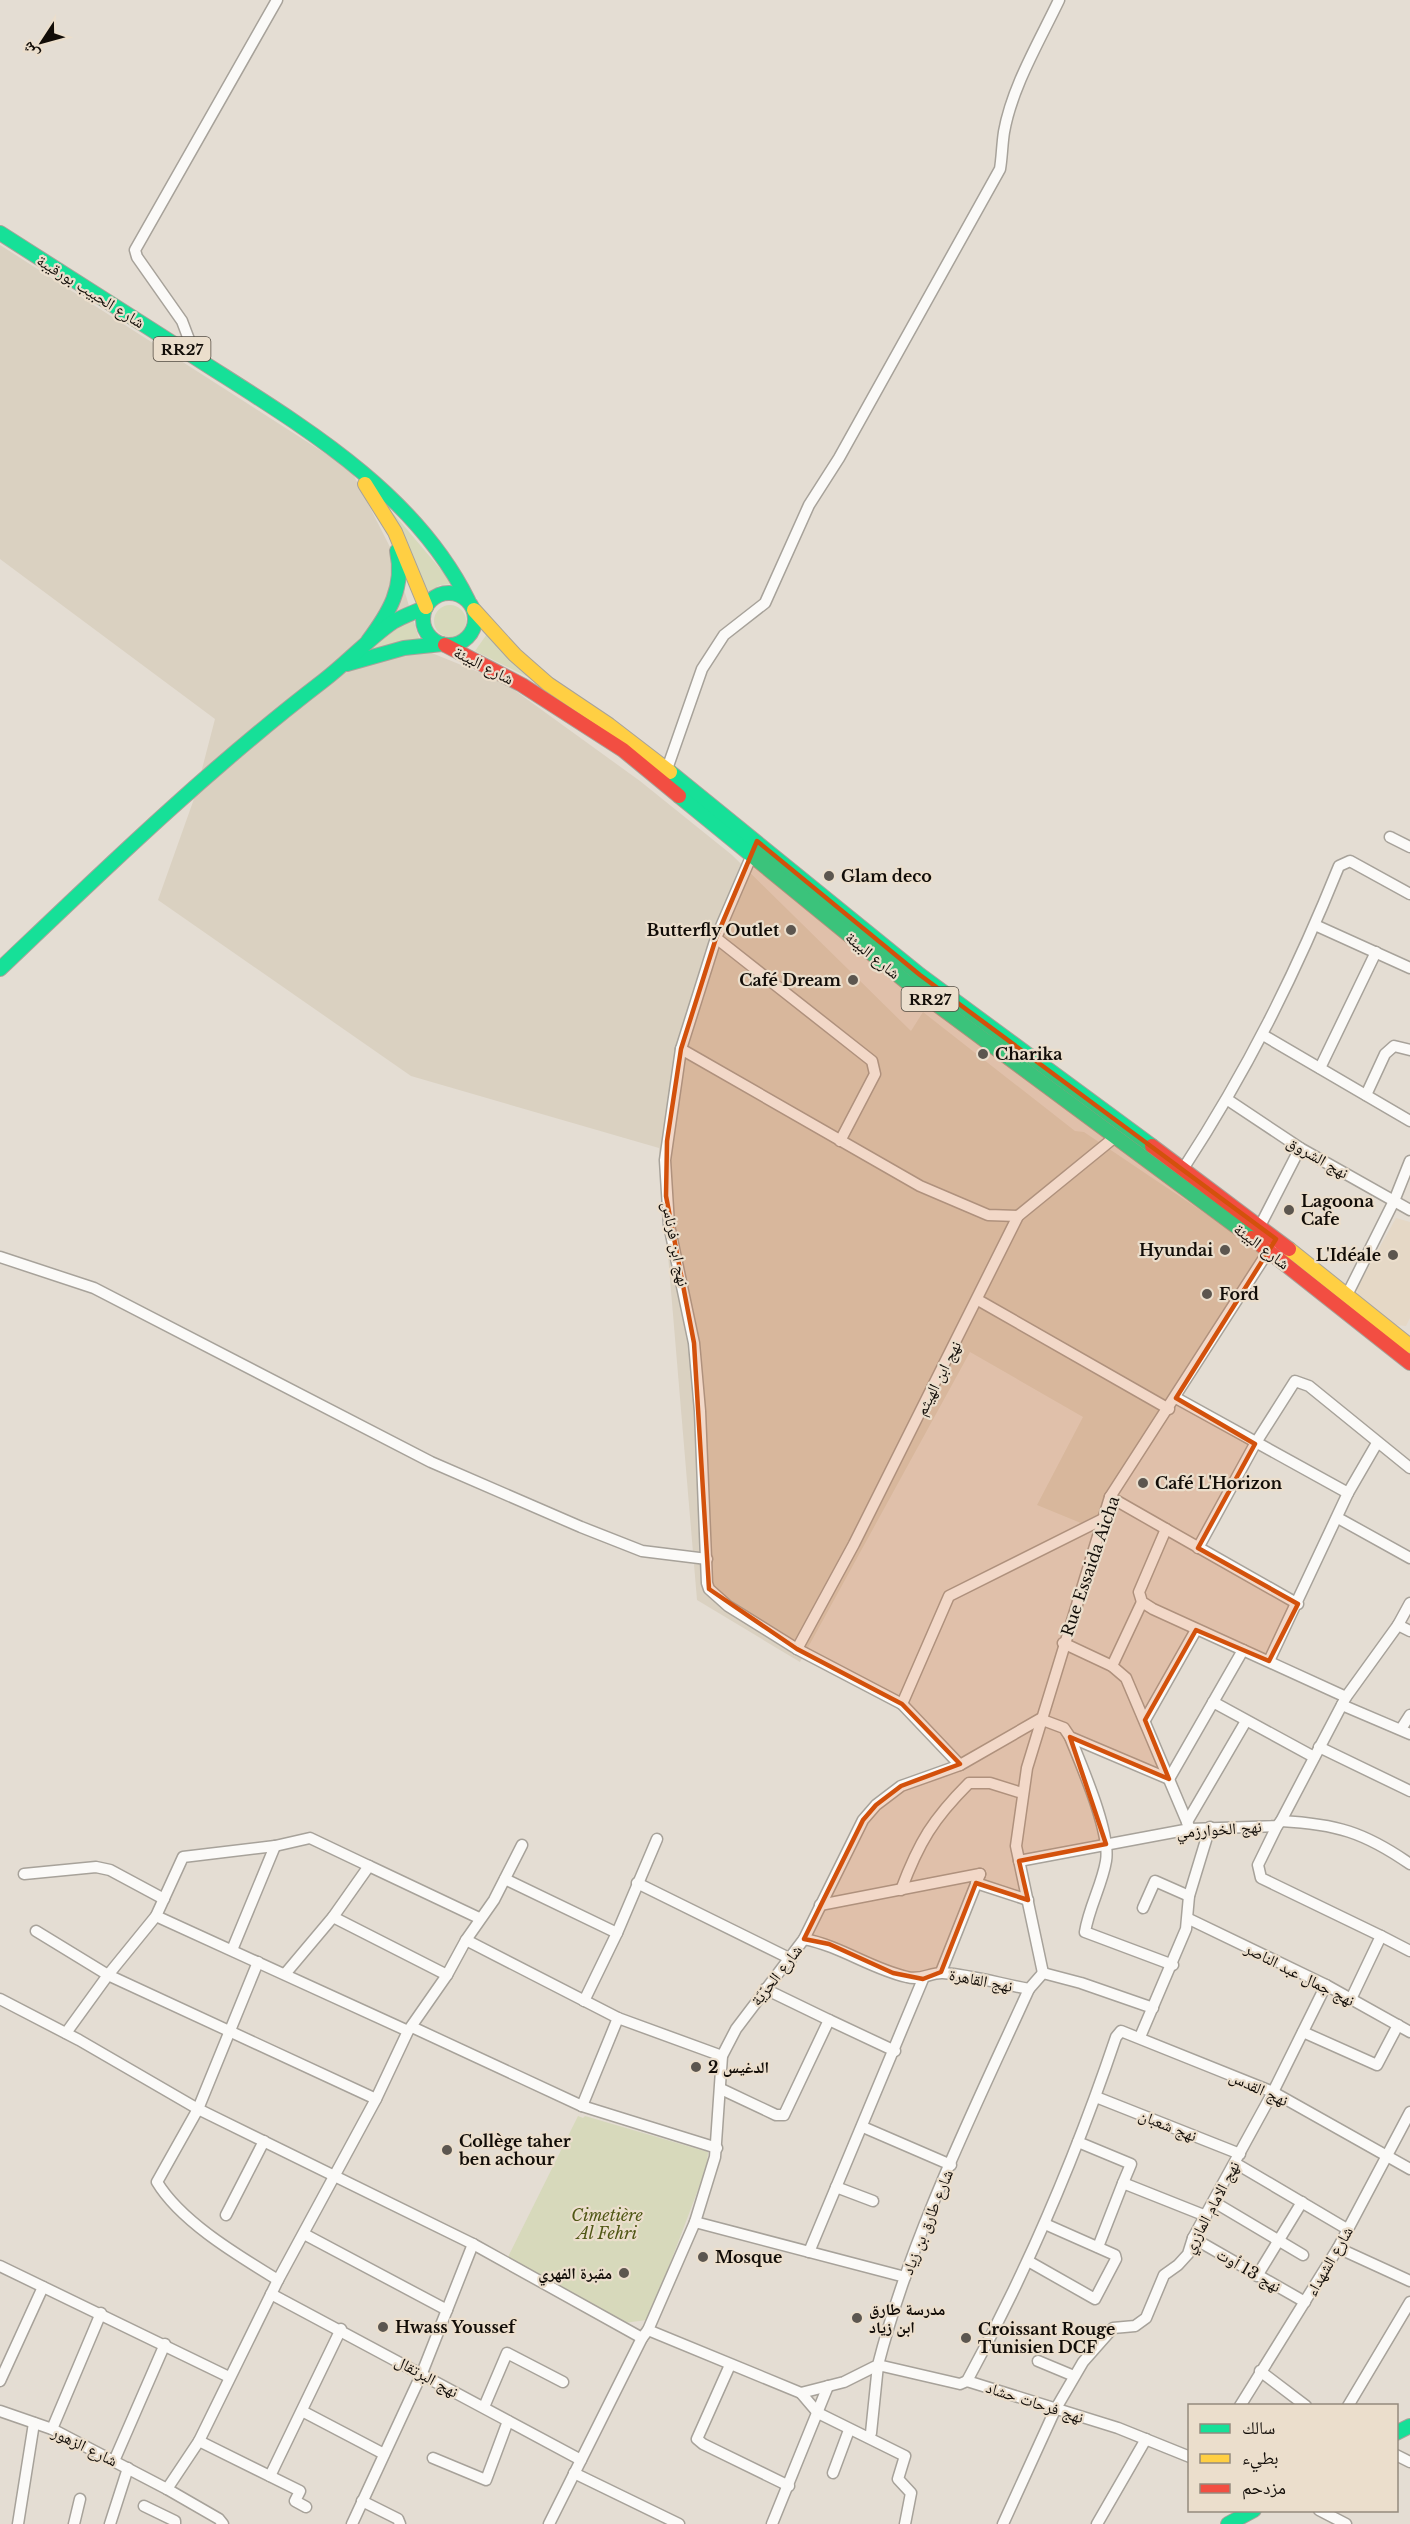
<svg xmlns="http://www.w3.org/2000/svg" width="1410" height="2524" font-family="'Libre Baskerville','Noto Naskh Arabic',serif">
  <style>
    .built { fill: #e5d8c6 }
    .industrial { fill: #dad1c1 }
    .green { fill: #d7d9bb }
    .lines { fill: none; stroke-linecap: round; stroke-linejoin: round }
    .street-casing { stroke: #a7a29a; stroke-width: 13 }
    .fast-casing { stroke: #a7a29a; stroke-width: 16 }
    .slow-casing { stroke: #a7a29a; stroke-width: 16 }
    .jam-casing { stroke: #a7a29a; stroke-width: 16 }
    .street { stroke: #fbfaf8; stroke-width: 10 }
    .fast { stroke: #16e098; stroke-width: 14 }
    .slow { stroke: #ffcf43; stroke-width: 14 }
    .jam { stroke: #f24e42; stroke-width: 14 }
    .marked { fill: #d3510c; fill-opacity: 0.2; stroke: #d3510c; stroke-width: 4.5; stroke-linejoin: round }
    .poi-dot { fill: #5c564f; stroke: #ebdecc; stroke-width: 2 }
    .labels { text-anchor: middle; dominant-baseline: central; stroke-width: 4.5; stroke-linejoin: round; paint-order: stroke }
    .shield { fill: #ebdecc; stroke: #534c43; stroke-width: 1.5 }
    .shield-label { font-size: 15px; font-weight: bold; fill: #120d08 }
    .street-label { font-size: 16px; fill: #120d08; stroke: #ebdecc }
    .poi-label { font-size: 16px; font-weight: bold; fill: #120d08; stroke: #ebdecc; text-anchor: start }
    .park-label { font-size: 16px; font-style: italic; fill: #4f5614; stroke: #ebdecc }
  </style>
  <rect width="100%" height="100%" fill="#e4ddd3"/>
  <polygon class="built" points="1396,1218 1410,1222 1410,1318 1406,1326 1396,1325 1358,1294 1357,1288"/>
  <polygon class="industrial" points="0,245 351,470 393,553 422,649 503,682 640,781 732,855 911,1031 923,1012 1075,1131 1084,1132 1267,1255 1093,1528 1037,1505 1083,1417 970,1352 800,1662 697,1600 659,1148 411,1076 158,900 195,796 215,719 0,559"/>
  <g class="green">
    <polygon points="393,513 453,584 440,585 422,596"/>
    <circle cx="450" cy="621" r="16"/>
    <polygon points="412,619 420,642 361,655"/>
    <polygon points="487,634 528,677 475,651"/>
    <polygon points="578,2116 583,2118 585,2116 708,2152 707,2166 651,2314 647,2320 624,2323 508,2257"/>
  </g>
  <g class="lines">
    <defs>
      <g id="street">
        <polyline points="196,358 182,321 137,257 135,250 277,0"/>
        <path d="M667,769L702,669L724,635L765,603L809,505L839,458L1000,169C1002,157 1002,145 1004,132C1012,87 1039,42 1059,0"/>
        <polyline points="1390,837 1410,847"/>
        <polyline points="754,850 716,938 681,1049 665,1160 669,1225 694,1343 700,1411 707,1583 709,1589 728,1606 797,1649 902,1704 960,1765"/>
        <polyline points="1315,925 1410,968"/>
        <polyline points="716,938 872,1061 875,1074 840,1141"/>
        <polyline points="1263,1035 1410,1121"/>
        <polyline points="681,1049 920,1186 988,1215 1018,1216"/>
        <polyline points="1320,1068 1376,952"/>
        <polyline points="1366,1095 1385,1054 1394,1046 1410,1050"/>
        <polyline points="1228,1100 1300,1148 1410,1210"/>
        <path d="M1183,1169C1247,1071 1295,975 1339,866L1350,861L1410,894"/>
        <polyline points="1260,1226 1300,1148"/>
        <polyline points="0,1257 94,1288 431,1462 581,1527 642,1551 707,1559"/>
        <polyline points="1347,1295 1394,1201 1410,1161"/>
        <polyline points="978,1300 1169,1409"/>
        <polyline points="1176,1398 1348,1493"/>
        <polyline points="1110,1497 1166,1529"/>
        <polyline points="1338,1518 1410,1558"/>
        <polyline points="1198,1548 1255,1444 1295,1381 1309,1386 1410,1468"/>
        <polyline points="1298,1604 1166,1529 1139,1592 1142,1602 1153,1609 1346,1697"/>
        <polyline points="1398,1625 1410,1631"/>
        <polyline points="1063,1643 1112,1666 1126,1678 1190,1829"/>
        <polyline points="797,1649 854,1544 1018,1216 1115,1137"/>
        <polyline points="1269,1661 1348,1493 1377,1443"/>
        <polyline points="1112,1666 1142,1602"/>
        <polyline points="1213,1702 1314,1757"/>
        <polyline points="902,1704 949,1596 1105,1518"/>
        <polyline points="1342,1705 1410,1734"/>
        <polyline points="1145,1720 1196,1630"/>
        <polyline points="1401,1729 1410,1715"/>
        <path d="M1070,1737C1081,1765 1111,1832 1106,1861C1102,1885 1089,1907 1085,1932L1173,1965"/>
        <polyline points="1319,1747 1410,1791"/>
        <polyline points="1281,1821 1346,1697 1398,1625 1410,1603"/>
        <polyline points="1187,1822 1246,1721"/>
        <polyline points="1277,1826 1258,1865 1261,1878 1381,1936 1351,1999"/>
        <path d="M1019,1861L1190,1829L1277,1826L1281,1821C1336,1824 1364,1832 1410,1864"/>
        <polyline points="24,1874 96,1867 110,1870 164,1899"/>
        <polyline points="505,1879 617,1933"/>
        <polyline points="637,1883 791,1959"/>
        <polyline points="976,1883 1028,1900"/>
        <path d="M901,1890C919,1842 933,1819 969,1783H990L1022,1793"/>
        <polyline points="820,1905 980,1874"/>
        <polyline points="1143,1908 1155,1881 1189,1896"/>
        <polyline points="156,1916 408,2031"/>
        <polyline points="333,1917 447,1975"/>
        <polyline points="1189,1919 1326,1985 1410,2032"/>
        <polyline points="36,1931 108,1975 376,2099"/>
        <polyline points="1381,1936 1410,1951"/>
        <path d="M804,1939C841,1946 871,1969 907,1977C921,1981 931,1972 943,1973C972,1975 1001,1984 1029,1989L1043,1973L1081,1983L1153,2008"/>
        <polyline points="466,1940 494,1900 522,1845"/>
        <polyline points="232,1950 275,1846"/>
        <path d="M258,1962L198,2109L157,2182C181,2222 239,2256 278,2280"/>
        <polyline points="941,1972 980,1874"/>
        <polyline points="1043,1973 1016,1846 1027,1768 1110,1497 1271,1247"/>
        <polyline points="285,1974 333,1917 369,1866 479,1918"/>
        <polyline points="765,1989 829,2020"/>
        <polyline points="0,1999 79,2040 198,2109 473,2244 642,2338"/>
        <polyline points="584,2001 617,1933 657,1839"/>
        <polyline points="412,2027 582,2106 717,2148"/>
        <polyline points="1303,2032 1377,2065 1398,2025"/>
        <polyline points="66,2033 108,1975 156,1916 183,1857 275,1846 310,1838 369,1866"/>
        <polyline points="1140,2037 1186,1929 1189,1896 1210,1827"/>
        <polyline points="721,2089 776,2115 784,2115 829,2020 895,2051"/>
        <polyline points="1096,2097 1240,2154"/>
        <polyline points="582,2106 618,2018"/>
        <polyline points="863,2127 951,2165"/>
        <polyline points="1078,2142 1131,2164 1123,2183"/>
        <polyline points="1235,2163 1347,2229"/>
        <polyline points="836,2187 873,2201"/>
        <polyline points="1214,2202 1303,2255"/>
        <polyline points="226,2215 264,2141"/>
        <polyline points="695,2222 905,2277"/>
        <polyline points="304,2234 447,2310"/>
        <polyline points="1193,2238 1305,2302"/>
        <polyline points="1098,2247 1123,2183 1206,2216"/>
        <polyline points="1338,2248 1410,2281"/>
        <polyline points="809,2252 923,1979"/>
        <polyline points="1028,2261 1095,2299 1116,2259 1115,2255 1045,2224"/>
        <polyline points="0,2266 229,2377"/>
        <polyline points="1257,2276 1302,2202"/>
        <polyline points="271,2294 581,2460"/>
        <path d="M648,2330L801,2393L844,2382L878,2365C911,2236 974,2110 1029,1989"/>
        <polyline points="1038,2361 1074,2376"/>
        <polyline points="730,2365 697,2439 703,2444 789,2486"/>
        <polyline points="1260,2371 1306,2406"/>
        <polyline points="0,2381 43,2287"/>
        <path d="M967,2381C1027,2271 1076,2156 1116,2037L1121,2031L1273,2092L1410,2169"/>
        <polyline points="801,2393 818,2413 905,2456 898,2479 911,2493 905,2524"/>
        <polyline points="1240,2406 1338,2248 1410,2112"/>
        <polyline points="1348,2406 1410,2302"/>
        <polyline points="484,2407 507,2353 563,2382"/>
        <polyline points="0,2411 52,2429 167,2489"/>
        <polyline points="302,2411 384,2454"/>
        <polyline points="52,2429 101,2313"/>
        <polyline points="868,2437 871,2433 878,2365 960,2384 967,2381 1118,2428 1190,2457"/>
        <polyline points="199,2441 300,2491 295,2501 306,2507"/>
        <polyline points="1396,2455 1410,2462"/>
        <polyline points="433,2458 486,2480 508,2421"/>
        <polyline points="114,2461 165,2344"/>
        <polyline points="574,2473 679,2524"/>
        <polyline points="833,2473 849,2430"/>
        <polyline points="270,2476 341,2329"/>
        <polyline points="362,2501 398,2519 400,2524"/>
        <polyline points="144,2506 175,2521 175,2524"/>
        <polyline points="1319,2510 1346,2524"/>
        <polyline points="18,2524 34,2423"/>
        <polyline points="74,2524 80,2499"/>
        <polyline points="110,2524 128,2468"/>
        <polyline points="223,2524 219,2519 167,2489 199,2441 278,2280 376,2099 408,2031 447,1975 466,1940 618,2018 722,2056"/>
        <polyline points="352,2524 422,2373 473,2244"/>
        <polyline points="549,2524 642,2338 648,2330 695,2222 715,2157 722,2056 736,2029 804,1939 863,1820 876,1805 901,1786 960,1765 1040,1719 1064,1728 1070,1737 1169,1779 1243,1650"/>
        <polyline points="772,2524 828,2386"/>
        <polyline points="1003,2524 1055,2410 1083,2362 1113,2328 1135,2326 1146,2318 1164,2275 1178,2265 1188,2254 1193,2238 1273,2092 1326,1985"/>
        <polyline points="1097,2524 1146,2439"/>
      </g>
      <g id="fast">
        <path d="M0,233C65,275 131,316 196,358C297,423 413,489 468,600"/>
        <circle cx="449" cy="619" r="26"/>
        <path d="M368,641C389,613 405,587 397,551"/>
        <polyline points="347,664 404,648 442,644"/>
        <polyline points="670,772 920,975 1152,1146"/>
        <polyline points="679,796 909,984 1252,1238"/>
        <path d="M0,969C105,869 208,769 323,681C347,663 368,639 393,622C403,616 415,612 426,607"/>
        <polyline points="1396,2433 1410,2426"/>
        <polyline points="1228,2524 1254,2510"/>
      </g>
      <g id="slow">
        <polyline points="365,484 395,532 426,607"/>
        <polyline points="474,610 515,655 548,684 609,725 670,772"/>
        <polyline points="1289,1249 1410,1346"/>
      </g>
      <g id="jam">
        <polyline points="445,645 522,685 623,750 679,796"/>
        <polyline points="1152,1146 1289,1249"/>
        <polyline points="1252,1238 1410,1363"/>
      </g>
    </defs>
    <use href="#street" class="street-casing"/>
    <use href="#fast" class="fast-casing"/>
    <use href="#slow" class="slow-casing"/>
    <use href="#jam" class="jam-casing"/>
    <use href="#street" class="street"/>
    <use href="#fast" class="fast"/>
    <use href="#slow" class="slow"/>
    <use href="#jam" class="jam"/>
  </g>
  <path class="marked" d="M757,841L920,975L1276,1239L1176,1398L1255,1444L1198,1548L1298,1604L1269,1661L1196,1630L1145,1720L1169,1779L1070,1737L1106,1844L1019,1861L1028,1900L976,1883L941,1972L923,1979L893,1973L829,1944L804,1939L863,1820L876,1805L901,1786L960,1764L902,1704L797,1649L709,1589L694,1343L666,1196L667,1141L681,1049L716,938Z"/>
  <g class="poi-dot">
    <circle cx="829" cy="876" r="6"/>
    <circle cx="791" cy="930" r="6"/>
    <circle cx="853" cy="980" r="6"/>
    <circle cx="983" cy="1054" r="6"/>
    <circle cx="1289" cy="1210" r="6"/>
    <circle cx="1225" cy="1250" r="6"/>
    <circle cx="1393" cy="1255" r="6"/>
    <circle cx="1207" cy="1294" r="6"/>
    <circle cx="1143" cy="1483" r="6"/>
    <circle cx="696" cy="2067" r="6"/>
    <circle cx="447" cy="2150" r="6"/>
    <circle cx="703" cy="2257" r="6"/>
    <circle cx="624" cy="2273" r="6"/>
    <circle cx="857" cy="2318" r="6"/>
    <circle cx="383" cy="2327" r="6"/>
    <circle cx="966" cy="2338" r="6"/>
  </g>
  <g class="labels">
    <g class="shield">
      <rect x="153.5" y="337" width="57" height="24" rx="4.5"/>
      <rect x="901.5" y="987" width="57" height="24" rx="4.5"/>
    </g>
    <g class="shield-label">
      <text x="182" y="349">RR27</text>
      <text x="930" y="999">RR27</text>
    </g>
    <g class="street-label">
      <text transform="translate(91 291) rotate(32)">شارع الحبيب بورقيبة</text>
      <text transform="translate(484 665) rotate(27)">شارع البيئة</text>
      <text transform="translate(873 955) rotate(39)">شارع البيئة</text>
      <text transform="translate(1318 1157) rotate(30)">نهج الشروق</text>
      <text transform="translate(676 1244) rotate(79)">نهج ابن فرناس</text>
      <text transform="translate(1262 1246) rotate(37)">شارع البيئة</text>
      <text transform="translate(938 1378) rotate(-63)">نهج ابن الهيثم</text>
      <text transform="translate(1090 1566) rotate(-71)">Rue Essaida Aicha</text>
      <text transform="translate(1219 1829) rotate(-4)">نهج الخوارزمي</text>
      <text transform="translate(1300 1974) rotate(27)">نهج جمال عبد الناصر</text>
      <text transform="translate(776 1975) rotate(-52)">شارع الحرّيّة</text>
      <text transform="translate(981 1980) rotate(11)">نهج القاهرة</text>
      <text transform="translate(1259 2088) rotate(25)">نهج القدس</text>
      <text transform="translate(1168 2125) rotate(22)">نهج شعبان</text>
      <text transform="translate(1211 2207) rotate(-62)">نهج الامام المازري</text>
      <text transform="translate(927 2222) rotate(-68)">شارع طارق بن زياد</text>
      <text transform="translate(1329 2261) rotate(-60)">شارع الشهداء</text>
      <text transform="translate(1249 2270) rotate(30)">نهج 13 أوت</text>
      <text transform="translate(427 2376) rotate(29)">نهج البرتقال</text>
      <text transform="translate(1035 2402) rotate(18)">نهج فرحات حشاد</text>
      <text transform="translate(85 2446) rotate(26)">شارع الزهور</text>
    </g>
    <g class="poi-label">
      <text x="841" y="876">Glam deco</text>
      <text x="779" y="930" text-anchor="end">Butterfly Outlet</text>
      <text x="841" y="980" text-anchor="end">Café Dream</text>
      <text x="995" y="1054">Charika</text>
      <text x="1301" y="1201">Lagoona<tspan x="1301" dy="18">Cafe</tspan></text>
      <text x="1213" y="1250" text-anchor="end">Hyundai</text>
      <text x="1381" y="1255" text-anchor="end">L'Idéale</text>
      <text x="1219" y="1294">Ford</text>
      <text x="1155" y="1483">Café L'Horizon</text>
      <text x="708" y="2067">الدغيس 2</text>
      <text x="459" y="2141">Collège taher<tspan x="459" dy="18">ben achour</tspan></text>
      <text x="715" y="2257">Mosque</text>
      <text x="612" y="2273" text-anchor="end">مقبرة الفهري</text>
      <text x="869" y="2309">مدرسة طارق<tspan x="869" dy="18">ابن زياد</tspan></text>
      <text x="395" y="2327">Hwass Youssef</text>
      <text x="978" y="2329">Croissant Rouge<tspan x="978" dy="18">Tunisien DCF</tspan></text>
    </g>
    <g class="park-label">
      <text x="607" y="2215">Cimetière<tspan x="607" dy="18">Al Fehri</tspan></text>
    </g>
  </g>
  <rect x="1188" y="2404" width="210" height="108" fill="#ebdecc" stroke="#948a7e" stroke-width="1.5"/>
  <rect x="1200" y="2424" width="30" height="9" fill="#16e098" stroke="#948a7e" stroke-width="1.5"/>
  <text x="1242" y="2434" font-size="18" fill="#120d08">سالك</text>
  <rect x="1200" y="2454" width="30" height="9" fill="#ffcf43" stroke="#948a7e" stroke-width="1.5"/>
  <text x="1242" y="2464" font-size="18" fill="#120d08">بطيء</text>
  <rect x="1200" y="2484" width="30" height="9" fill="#f24e42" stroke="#948a7e" stroke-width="1.5"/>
  <text x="1242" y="2494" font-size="18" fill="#120d08">مزدحم</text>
  <g transform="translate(42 42) rotate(234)" stroke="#ebdecc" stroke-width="4.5" paint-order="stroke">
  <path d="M0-4.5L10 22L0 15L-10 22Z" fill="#120d08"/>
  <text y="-9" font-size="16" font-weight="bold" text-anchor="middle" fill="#120d08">ش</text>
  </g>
</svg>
